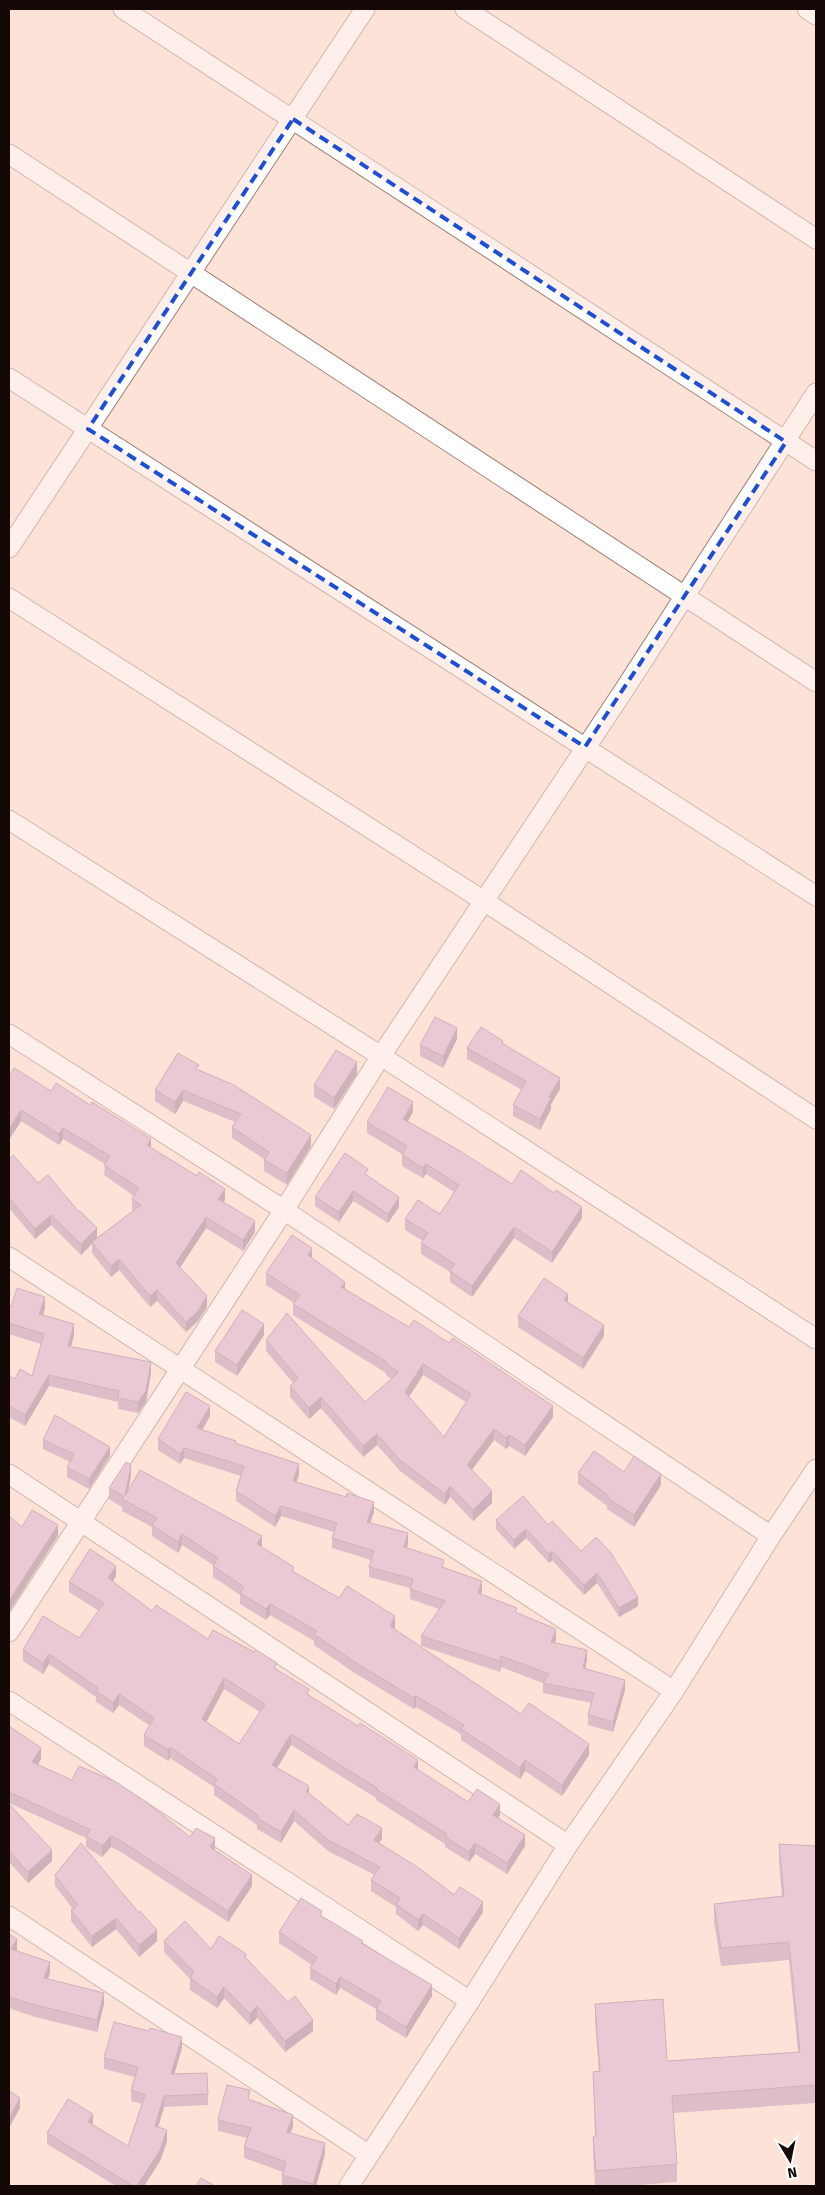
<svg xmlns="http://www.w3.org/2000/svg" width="825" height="2195" font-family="'Fira Sans',sans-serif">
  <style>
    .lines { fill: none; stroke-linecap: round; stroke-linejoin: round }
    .street-casing { stroke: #9e7f74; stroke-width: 21 }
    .street { stroke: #fff; stroke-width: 19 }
    .wall { fill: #b593b3; fill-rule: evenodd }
    .shaded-wall { fill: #947892 }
    .building { fill: #d3abd0; stroke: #947892; fill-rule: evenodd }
    .marked { fill: none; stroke: #1d4ed8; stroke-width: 4; stroke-dasharray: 10 6; stroke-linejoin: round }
  </style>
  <rect width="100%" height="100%" fill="#fde2d8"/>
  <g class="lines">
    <defs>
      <g id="street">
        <polyline points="123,9 816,461"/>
        <polyline points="465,9 816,239"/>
        <polyline points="807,9 816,15"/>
        <polyline points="9,154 816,682"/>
        <polyline points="9,378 816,896"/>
        <polyline points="9,548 365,9"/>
        <polyline points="9,598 484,901 816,1119"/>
        <polyline points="9,820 381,1056 816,1339"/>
        <polyline points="9,1034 284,1210 771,1536"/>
        <polyline points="9,1257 674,1691"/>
        <polyline points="9,1474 568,1845"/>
        <polyline points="9,1632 284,1210 381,1056 624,690 816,393"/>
        <polyline points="9,1701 470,2001"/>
        <polyline points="9,1916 369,2155"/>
        <polyline points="349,2186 470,2001 568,1845 674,1691 771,1536 816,1469"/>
      </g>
    </defs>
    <use href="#street" class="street-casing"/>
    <use href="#street" class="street"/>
  </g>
  <g class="wall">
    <polygon points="457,1039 443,1068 420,1056 420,1045"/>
    <polygon points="503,1043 560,1089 551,1104 551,1109 540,1130 513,1116 513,1105 522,1090 467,1059 467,1048"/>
    <polygon points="199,1070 311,1146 287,1185 264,1171 264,1159 232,1138 232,1127 235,1122 183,1101 175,1114 155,1101 155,1090"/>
    <polygon points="357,1074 334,1109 314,1097 314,1085"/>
    <polygon points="9,1076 51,1091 151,1148 225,1200 223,1202 255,1232 243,1251 206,1228 180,1267 207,1307 198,1321 186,1332 157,1301 150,1307 119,1270 111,1277 92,1253 92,1244 81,1255 51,1225 35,1239 9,1208 9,1159 38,1183 97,1238 133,1211 132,1210 132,1199 134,1196 104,1175 105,1164 63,1139 59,1145 21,1121 9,1140"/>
    <polygon points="413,1112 407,1121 512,1184 582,1218 552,1263 514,1238 472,1297 450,1282 450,1272 421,1254 421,1243 423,1241 405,1230 405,1219 440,1214 454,1192 426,1174 423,1178 402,1166 402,1154 367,1133 367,1122"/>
    <polygon points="368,1176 399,1207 388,1223 353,1201 339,1222 315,1206 315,1197"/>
    <path d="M312,1259L345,1289L553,1417L525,1456L509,1446L506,1449L494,1440L472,1470L492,1503L473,1521L450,1497L445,1505L400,1471L377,1445L363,1457L321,1408L309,1419L290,1397V1386L293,1383L266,1351V1340L365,1402L392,1379L386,1375V1373L293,1315V1304L294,1303L266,1285V1273ZM423,1375L466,1402L444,1437L409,1397Z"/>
    <polygon points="9,1306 45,1308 43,1315 74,1335 71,1347 151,1373 146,1402 138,1413 118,1409 118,1402 49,1386 25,1426 9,1417 9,1375 15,1379 32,1376 41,1344 9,1334"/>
    <polygon points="518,1316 604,1336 583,1369 518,1327"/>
    <polygon points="264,1335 237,1376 215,1362 215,1351"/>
    <polygon points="210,1416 202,1430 236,1444 299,1475 296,1482 374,1512 370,1523 408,1544 407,1548 444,1567 482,1591 481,1595 517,1613 556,1639 555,1643 587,1660 585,1669 625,1690 613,1732 588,1725 588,1715 592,1703 543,1693 543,1683 501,1667 500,1672 421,1646 421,1636 439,1609 410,1599 410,1588 369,1577 369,1567 371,1560 332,1548 332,1538 334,1532 281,1516 275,1527 236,1501 236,1491 241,1476 184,1458 180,1464 158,1450 158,1439"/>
    <polygon points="43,1440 110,1456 89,1489 67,1477 67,1467 70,1462 43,1449"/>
    <polygon points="624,1472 661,1485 634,1527 607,1509 607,1506 578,1484 578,1473"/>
    <polygon points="131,1476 128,1490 262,1547 294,1572 339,1598 395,1627 394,1629 521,1714 589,1755 562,1796 525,1771 520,1779 461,1740 461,1734 416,1707 414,1709 353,1672 314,1645 314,1641 270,1615 266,1620 240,1604 240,1595 213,1577 213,1565 182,1545 178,1553 152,1536 152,1527 122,1511 122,1507 109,1499 109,1488"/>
    <polygon points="496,1520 548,1525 581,1551 638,1606 619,1617 597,1583 584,1595 552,1560 549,1563 526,1538 514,1549 496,1529"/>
    <path d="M116,1576L113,1582L152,1611L208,1639L277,1669L309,1695L418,1770L468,1802L500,1815L498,1818L525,1846L507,1874L475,1854L469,1862L445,1847V1844L376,1800V1798L291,1745L277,1768L348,1825L382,1839L379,1843L454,1895L483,1912L459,1949L423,1925L418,1931L396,1914V1907L371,1891V1880L375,1875L328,1851L294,1821L281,1843L257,1829V1825L214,1795V1787L170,1758L168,1761L144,1746V1735L150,1726L119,1705L113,1713L96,1702V1697L49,1664L43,1674L23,1661V1650L79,1638L99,1611L69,1592V1582ZM224,1689L260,1712L239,1744L206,1722Z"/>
    <polygon points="9,1726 41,1759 38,1765 215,1849 214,1850 252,1886 228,1922 121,1852 111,1847 102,1857 86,1847 86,1838 9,1803"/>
    <polygon points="9,1804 52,1861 28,1883 9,1862"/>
    <polygon points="779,1844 816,1846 816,2103 673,2113 677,2164 677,2182 627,2186 595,2186 593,2154 593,2137 595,2136 593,2072 599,2071 595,2022 595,2004 667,2061 798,2052 789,1960 721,1966 714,1922 714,1904 782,1896 779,1862"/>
    <polygon points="55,1875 157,1941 139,1957 116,1929 92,1947 71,1921 71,1910 73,1909 55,1886"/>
    <polygon points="322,1916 363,1944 432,1996 406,2038 376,2020 376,2009 340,1988 336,1995 310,1979 310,1968 312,1965 279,1943 279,1932"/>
    <polygon points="9,1934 17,1951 50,1973 48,1979 104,2004 97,2032 35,2017 9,2008"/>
    <polygon points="164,1941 211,1949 246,1958 313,2031 285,2052 257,2018 250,2025 224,1998 217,2008 190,1990 190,1979 164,1952"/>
    <polygon points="182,2048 174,2074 208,2094 208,2105 164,2107 158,2127 167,2141 160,2161 144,2186 116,2186 47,2144 47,2133 93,2125 128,2146 142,2104 131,2101 131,2090 135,2077 104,2069 104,2058"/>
    <polygon points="250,2100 293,2126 291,2133 325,2154 316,2186 282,2186 282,2175 283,2172 244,2158 244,2147 247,2138 218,2131 218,2120"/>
  </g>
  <g class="shaded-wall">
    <polygon points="457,1028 457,1039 443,1068 443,1056"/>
    <polygon points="357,1062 357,1074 334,1109 334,1098"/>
    <polygon points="560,1078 560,1089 551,1104 551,1109 540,1130 540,1119 549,1097"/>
    <polygon points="183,1090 183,1101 175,1114 175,1102"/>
    <polygon points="413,1102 413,1112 403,1130 403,1119"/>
    <polygon points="21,1110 21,1121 9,1140 9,1129"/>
    <polygon points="63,1128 63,1139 59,1145 59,1134"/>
    <polygon points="311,1135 311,1146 287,1185 287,1173"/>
    <polygon points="151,1139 151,1150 147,1145"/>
    <polygon points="426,1164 426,1174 423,1178 423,1168"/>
    <polygon points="225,1189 225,1200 218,1210 218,1199"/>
    <polygon points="353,1191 353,1201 339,1222 339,1212"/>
    <polygon points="399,1197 399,1207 388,1223 388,1214"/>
    <polygon points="582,1207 582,1218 552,1263 552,1252"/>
    <polygon points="51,1215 51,1225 35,1239 35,1229"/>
    <polygon points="206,1217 206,1228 176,1274 176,1263"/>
    <polygon points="255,1221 255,1232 243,1251 243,1240"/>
    <polygon points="514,1227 514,1238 472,1297 472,1286"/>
    <polygon points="97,1228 97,1238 81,1255 81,1244"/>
    <polygon points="312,1248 312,1259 308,1255"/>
    <polygon points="119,1259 119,1270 111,1277 111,1266"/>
    <polygon points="345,1282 345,1294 341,1287"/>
    <polygon points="157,1290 157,1301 150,1307 150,1296"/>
    <polygon points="568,1294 568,1305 564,1300"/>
    <polygon points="207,1296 207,1307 198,1321 186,1332 186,1322"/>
    <polygon points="45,1297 45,1308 39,1326 39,1314"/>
    <polygon points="74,1324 74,1335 68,1357 68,1346"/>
    <polygon points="264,1324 264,1335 237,1376 237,1365"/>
    <polygon points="604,1325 604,1336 583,1369 583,1358"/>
    <polygon points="151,1362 151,1373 146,1402 138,1413 138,1402"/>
    <polygon points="423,1364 423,1375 405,1403 405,1392"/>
    <polygon points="49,1375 49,1386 25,1426 25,1415"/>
    <polygon points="321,1397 321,1408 309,1419 309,1408"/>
    <polygon points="210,1406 210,1416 197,1439 197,1428"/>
    <polygon points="553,1406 553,1417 525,1456 525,1445"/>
    <polygon points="494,1429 494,1440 467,1476 467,1465"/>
    <polygon points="377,1434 377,1445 363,1457 363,1446"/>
    <polygon points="509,1435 509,1446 506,1449 506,1438"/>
    <polygon points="110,1447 110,1456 89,1489 89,1479"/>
    <polygon points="184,1448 184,1458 180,1464 180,1454"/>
    <polygon points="299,1464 299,1475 293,1491 293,1481"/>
    <polygon points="131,1465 131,1476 126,1501 125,1496"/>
    <polygon points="661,1474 661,1485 634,1527 634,1515"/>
    <polygon points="450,1486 450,1497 445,1505 445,1494"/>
    <polygon points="492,1491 492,1503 473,1521 473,1510"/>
    <polygon points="374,1502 374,1512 367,1532 367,1522"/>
    <polygon points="281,1506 281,1516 275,1527 275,1516"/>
    <polygon points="58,1525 58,1536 9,1612 9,1601"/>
    <polygon points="526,1529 526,1538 514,1549 514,1540"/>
    <polygon points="408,1533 408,1544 404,1558 404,1547"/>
    <polygon points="182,1534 182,1545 178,1553 178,1542"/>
    <polygon points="262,1536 262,1547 257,1544"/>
    <polygon points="552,1551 552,1560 549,1563 549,1554"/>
    <polygon points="116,1566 116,1576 108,1589 108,1578"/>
    <polygon points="597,1573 597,1583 584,1595 584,1585"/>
    <polygon points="482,1581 482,1591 478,1604 478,1593"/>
    <polygon points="638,1597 638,1606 619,1617 619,1608"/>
    <polygon points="270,1604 270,1615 266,1620 266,1609"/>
    <polygon points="395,1616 395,1627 390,1638 390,1626"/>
    <polygon points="556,1629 556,1639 551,1652 551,1642"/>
    <polygon points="587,1650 587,1660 583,1679 583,1668"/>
    <polygon points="49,1654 49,1664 43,1674 43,1663"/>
    <polygon points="501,1656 501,1667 500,1672 500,1661"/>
    <polygon points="224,1678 224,1689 202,1730 202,1719"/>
    <polygon points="625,1680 625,1690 613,1732 613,1722"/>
    <polygon points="119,1694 119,1705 113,1713 113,1703"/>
    <polygon points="416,1696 416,1707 414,1709 414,1698"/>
    <polygon points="291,1734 291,1745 272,1776 272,1765"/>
    <polygon points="589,1744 589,1755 562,1796 562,1785"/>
    <polygon points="170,1747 170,1758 168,1761 168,1750"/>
    <polygon points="41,1748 41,1759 32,1773 32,1762"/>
    <polygon points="418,1760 418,1771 414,1767"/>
    <polygon points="525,1760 525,1771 520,1779 520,1768"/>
    <polygon points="309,1786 309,1797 306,1791"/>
    <polygon points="500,1804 500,1815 493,1826 493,1815"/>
    <polygon points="294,1810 294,1821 281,1843 281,1832"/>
    <polygon points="382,1828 382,1839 374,1850 374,1840"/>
    <polygon points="525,1835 525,1846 507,1874 507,1863"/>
    <polygon points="111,1836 111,1847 102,1857 102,1846"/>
    <polygon points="215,1838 215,1849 210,1857 210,1847"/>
    <polygon points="475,1843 475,1854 469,1862 469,1852"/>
    <polygon points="52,1850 52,1861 28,1883 28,1872"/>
    <polygon points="252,1875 252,1886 228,1922 228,1911"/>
    <polygon points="483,1902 483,1912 459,1949 459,1938"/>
    <polygon points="423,1914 423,1925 418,1931 418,1920"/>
    <polygon points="116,1918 116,1929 92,1947 92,1936"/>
    <polygon points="157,1930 157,1941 139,1957 139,1945"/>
    <polygon points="17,1939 17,1950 11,1960 11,1949"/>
    <polygon points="50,1962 50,1973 44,1989 44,1978"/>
    <polygon points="340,1977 340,1988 336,1995 336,1984"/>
    <polygon points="432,1985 432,1996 406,2038 406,2027"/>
    <polygon points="224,1987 224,1998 217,2008 217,1997"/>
    <polygon points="104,1993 104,2004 97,2032 97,2020"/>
    <polygon points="257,2006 257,2018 250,2025 250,2014"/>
    <polygon points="313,2020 313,2031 285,2052 285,2041"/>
    <polygon points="182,2037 182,2048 171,2085 171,2074"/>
    <polygon points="164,2096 164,2107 155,2137 155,2126"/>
    <polygon points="20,2098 20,2108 9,2128 9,2118"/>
    <polygon points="93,2114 93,2125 88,2122"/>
    <polygon points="293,2115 293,2126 287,2143 287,2132"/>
    <polygon points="167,2130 167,2141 160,2161 144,2186 137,2186"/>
    <polygon points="325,2143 325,2154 316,2186 313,2186"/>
  </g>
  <g class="building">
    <polygon points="435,1017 457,1028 443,1056 420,1045"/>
    <polygon points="481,1027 503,1041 502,1043 560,1078 549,1097 551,1098 540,1119 513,1105 526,1081 467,1048"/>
    <polygon points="336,1050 357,1062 334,1098 314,1085"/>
    <polygon points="178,1053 199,1065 196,1069 234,1085 311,1135 287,1173 264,1160 269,1152 232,1127 241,1114 183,1090 175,1102 155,1090"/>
    <polygon points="14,1068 51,1091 56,1083 90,1105 92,1102 151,1139 147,1145 197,1176 199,1172 225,1189 218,1199 255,1221 243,1240 206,1217 176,1263 207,1296 198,1311 186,1322 157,1290 150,1296 119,1259 111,1266 92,1242 141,1205 132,1199 139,1188 104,1165 110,1156 63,1128 59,1134 21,1110 9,1129 9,1076"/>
    <polygon points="388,1087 413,1102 403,1119 455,1148 512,1184 521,1170 554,1193 556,1190 582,1207 552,1252 514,1227 472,1286 450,1271 455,1264 421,1243 428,1233 405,1219 418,1200 440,1214 459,1185 426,1164 423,1168 402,1155 407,1146 367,1122"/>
    <polygon points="345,1153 368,1169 365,1174 399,1197 388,1214 353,1191 339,1212 315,1197"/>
    <polygon points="13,1155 38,1183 48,1175 79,1212 80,1211 97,1228 81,1244 51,1215 35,1229 9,1198 9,1159"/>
    <path d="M292,1235L312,1248L308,1255L345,1282L341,1287L409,1327L414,1320L449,1343L453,1338L553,1406L525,1445L509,1435L506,1438L494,1429L467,1465L492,1491L473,1510L450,1486L445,1494L400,1460L377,1434L363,1446L321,1397L309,1408L290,1386L298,1378L266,1340L287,1313L365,1402L399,1372L386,1364L387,1362L293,1304L300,1295L266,1273ZM423,1364L471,1394L444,1437L405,1392Z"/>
    <polygon points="544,1278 568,1294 564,1300 604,1325 583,1358 518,1316"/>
    <polygon points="17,1288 45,1297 39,1314 74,1324 68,1346 151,1362 146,1391 138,1402 118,1398 119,1391 49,1375 25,1415 9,1406 9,1375 15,1379 20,1369 32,1376 44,1334 9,1323 9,1306 11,1307"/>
    <polygon points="242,1310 264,1324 237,1365 215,1351"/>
    <polygon points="186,1392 210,1406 197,1428 236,1441 235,1443 299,1464 293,1481 346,1497 347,1493 374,1502 367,1522 408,1533 404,1547 444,1560 442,1567 482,1581 478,1593 517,1608 515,1612 556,1629 551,1642 587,1650 583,1668 625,1680 613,1722 588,1715 594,1693 543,1683 549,1674 501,1656 500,1661 421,1636 445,1601 410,1589 413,1579 369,1567 374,1551 332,1538 337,1523 281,1506 275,1516 236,1491 244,1466 184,1448 180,1454 158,1439"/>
    <polygon points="55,1415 110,1447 89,1479 67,1467 74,1454 43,1440"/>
    <polygon points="594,1451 624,1472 634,1456 661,1474 634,1515 607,1498 609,1496 578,1473"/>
    <polygon points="126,1462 131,1465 125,1496 140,1470 262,1536 257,1544 294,1567 292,1571 339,1598 347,1586 395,1616 390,1626 521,1714 529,1703 589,1744 562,1785 525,1760 520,1768 461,1729 464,1725 416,1696 414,1698 353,1661 314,1634 317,1631 270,1604 266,1609 240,1593 244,1587 213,1566 218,1558 182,1534 178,1542 152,1525 157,1518 122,1499 124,1496 109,1488"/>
    <polygon points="523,1496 548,1525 552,1521 581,1551 596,1537 611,1553 638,1597 619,1608 597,1573 584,1585 552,1551 549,1554 526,1529 514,1540 496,1520"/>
    <polygon points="32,1510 58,1525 9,1601 9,1516 22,1527"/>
    <path d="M90,1549L116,1566L108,1578L152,1611L156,1605L208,1639L213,1630L254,1652L256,1650L277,1663L274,1668L309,1689L307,1694L358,1726L360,1723L418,1760L414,1767L468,1802L477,1789L500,1804L493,1815L525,1835L507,1863L475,1843L469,1852L445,1837L447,1834L376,1789L377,1788L291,1734L272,1765L309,1786L306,1791L348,1825L357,1814L382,1828L374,1840L419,1868L454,1895L460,1887L483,1902L459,1938L423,1914L418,1920L396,1904L400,1898L371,1880L380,1867L328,1840L294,1810L281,1832L257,1818L259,1816L214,1784L217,1779L170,1747L168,1750L144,1735L154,1718L119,1694L113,1703L96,1691L98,1688L49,1654L43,1663L23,1650L43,1616L79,1638L104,1603L69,1582ZM224,1678L265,1704L239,1744L202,1719Z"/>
    <polygon points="9,1726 41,1748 32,1762 72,1780 79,1766 116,1782 146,1802 190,1837 196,1828 215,1838 210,1847 252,1875 228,1911 121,1841 111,1836 102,1846 86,1836 91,1830 9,1792"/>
    <polygon points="9,1804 52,1850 28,1872 9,1851"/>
    <polygon points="81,1843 139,1913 140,1911 157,1930 139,1945 116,1918 92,1936 71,1910 78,1905 55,1875"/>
    <polygon points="779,1844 816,1846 816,2085 672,2096 677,2164 596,2171 593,2137 596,2136 593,2072 600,2071 595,2004 663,1999 667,2061 800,2052 789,1942 721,1948 714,1904 784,1896"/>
    <polygon points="301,1898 322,1911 320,1915 363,1941 361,1943 432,1985 406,2027 376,2009 381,2001 340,1977 336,1984 310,1968 317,1957 279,1932"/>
    <polygon points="185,1921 211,1949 219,1936 246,1954 245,1957 288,2002 295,1996 313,2020 285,2041 257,2006 250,2014 224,1987 217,1997 190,1978 194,1972 164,1941"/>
    <polygon points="9,1934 17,1939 11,1949 50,1962 44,1978 104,1993 97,2020 35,2005 9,1997"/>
    <polygon points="114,2022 149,2031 150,2028 182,2037 171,2074 207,2073 208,2094 164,2096 155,2126 167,2130 160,2150 137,2186 133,2186 47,2133 68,2099 93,2114 88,2122 128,2146 145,2095 131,2090 138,2067 104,2058"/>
    <polygon points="227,2085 250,2090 248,2099 293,2115 287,2132 325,2143 313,2184 282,2175 286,2162 244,2147 251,2128 218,2120"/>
    <polygon points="9,2091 20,2098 9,2118"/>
    <polygon points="201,2178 215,2186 196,2186"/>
  </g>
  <path d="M0 0H825V2195H0ZM293,119L786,442L585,747L88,429Z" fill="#fde2d8" fill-opacity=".55" fill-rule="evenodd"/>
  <path class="marked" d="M293,119L786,442L585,747L88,429Z"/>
  <rect width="825" height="2195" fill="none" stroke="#140906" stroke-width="20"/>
  <g transform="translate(790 2160) rotate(170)" stroke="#ffffff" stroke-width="4" paint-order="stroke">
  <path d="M0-4L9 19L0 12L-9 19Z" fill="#140906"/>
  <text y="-8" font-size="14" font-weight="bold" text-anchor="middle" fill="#140906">N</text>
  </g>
</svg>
